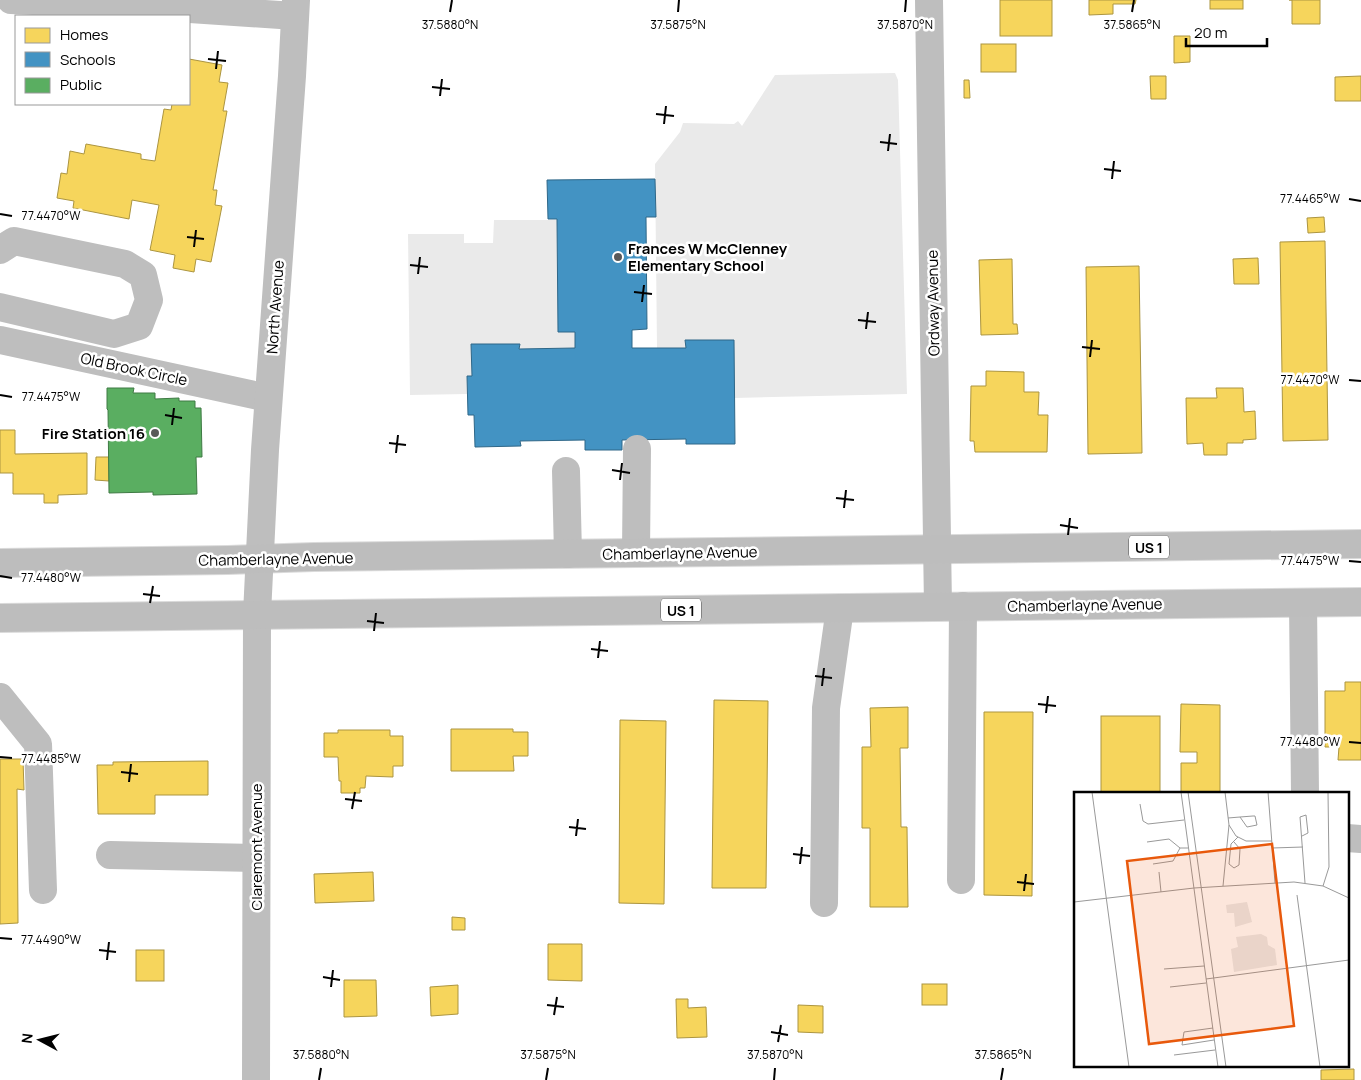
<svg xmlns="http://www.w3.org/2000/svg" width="1361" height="1080" font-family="Manrope,sans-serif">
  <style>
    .green { fill: #eaeaea }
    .homes { fill: #f6d55c; stroke: #ac9540 }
    .schools { fill: #4393c3; stroke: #2f6788 }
    .public { fill: #5aae61; stroke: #3f7a44 }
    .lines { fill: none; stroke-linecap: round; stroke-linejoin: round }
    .major-casing { stroke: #dbdbdb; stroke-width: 30 }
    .minor { stroke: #bebebe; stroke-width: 28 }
    .major { stroke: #bdbdbd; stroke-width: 28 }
    .ticks { fill: none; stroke: #000; stroke-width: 2 }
    .poi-dot { fill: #595959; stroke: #fff; stroke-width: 2 }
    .labels { text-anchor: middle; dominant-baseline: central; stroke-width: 5; stroke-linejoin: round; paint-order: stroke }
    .shield { fill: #fff; stroke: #4c4c4c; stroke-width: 1 }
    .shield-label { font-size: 14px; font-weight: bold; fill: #000 }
    .poi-label { font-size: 15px; font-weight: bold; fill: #000; stroke: #fff; text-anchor: start }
    .street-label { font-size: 15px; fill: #000; stroke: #fff }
    .inset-road { fill: none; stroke: #999; stroke-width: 1 }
    .view { fill: #e8590c; fill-opacity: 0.15; stroke: #e8590c; stroke-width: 2.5 }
    .inset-edge { fill: none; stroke: #000; stroke-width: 2.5 }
    .ticks-label { font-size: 12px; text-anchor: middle; fill: #000; stroke: #fff; stroke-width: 5; stroke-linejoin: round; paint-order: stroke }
  </style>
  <rect width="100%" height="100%" fill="#fff"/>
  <g class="green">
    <polygon points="895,73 898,80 907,394 734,398 734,340 686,340 686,348 657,348 655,164 680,132 683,123 734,124 738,121 742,126 775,75"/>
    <polygon points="494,220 557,220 558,331 575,332 575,348 519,349 519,344 472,344 472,376 467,376 467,394 410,395 408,234 464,234 464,243 493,243"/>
  </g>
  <g class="homes">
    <rect x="1000" y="0" width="52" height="36"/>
    <polygon points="1089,0 1136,0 1135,4 1113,4 1113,14 1089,15"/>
    <rect x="1210" y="0" width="33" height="9"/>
    <polygon points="1289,0 1320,0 1320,24 1292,24 1292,0"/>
    <polygon points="1174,36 1190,36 1190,62 1174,63"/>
    <rect x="981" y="44" width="35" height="28"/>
    <polygon points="189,59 222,65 219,82 228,83 223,111 227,111 213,190 217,190 215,205 222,206 211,262 196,259 194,272 173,268 175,255 150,250 159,205 132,200 129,219 73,208 74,201 57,198 61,173 67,174 70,151 84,154 86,144 141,154 141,159 155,161 164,109 171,110 172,104 189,104"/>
    <polygon points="1150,76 1166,76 1166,99 1151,99"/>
    <polygon points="1361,76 1361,101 1335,101 1335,77"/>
    <polygon points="964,80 969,80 970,98 964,98"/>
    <polygon points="1324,217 1325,232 1308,233 1307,218"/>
    <polygon points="1325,241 1328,440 1283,441 1280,242"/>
    <polygon points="1258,258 1259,284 1234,284 1233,259"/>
    <polygon points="1012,259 1013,324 1017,324 1018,334 981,335 979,260"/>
    <polygon points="1139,266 1142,453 1088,454 1086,267"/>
    <polygon points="986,371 1024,372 1024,392 1039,392 1038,415 1048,415 1047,452 975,452 974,441 970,441 971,386 986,386"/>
    <polygon points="1216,388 1243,388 1244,412 1255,411 1256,439 1243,440 1243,443 1227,443 1227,455 1204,455 1203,443 1187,444 1186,398 1217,398"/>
    <polygon points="0,430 15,430 15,454 87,453 87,494 58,495 58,503 44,503 44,494 13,494 13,473 0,473"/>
    <polygon points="96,457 109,457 109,481 95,480"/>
    <polygon points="1345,682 1361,682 1361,760 1338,760 1339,747 1325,747 1325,691 1345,691"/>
    <polygon points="714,700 768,701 766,888 712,888"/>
    <polygon points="1181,704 1220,705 1220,794 1181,794 1181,763 1197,763 1197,752 1180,752"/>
    <polygon points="908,707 908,748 900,748 901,827 907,827 908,907 870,907 870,828 862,828 862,747 871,747 870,708"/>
    <polygon points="984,712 1033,712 1032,896 984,895"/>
    <rect x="1101" y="716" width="59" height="78"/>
    <polygon points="620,720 666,721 664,904 619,903"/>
    <polygon points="451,729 513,729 513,732 528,732 528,756 513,756 514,771 451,771"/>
    <polygon points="338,730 390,730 390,736 403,736 403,766 393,766 393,777 366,776 365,788 360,788 360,793 341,793 341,781 339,781 338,757 324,757 324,733 338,733"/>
    <polygon points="0,759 23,759 24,790 17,789 18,923 0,924"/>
    <polygon points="208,761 208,795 155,795 155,814 98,814 97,765 113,765 113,762"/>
    <polygon points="373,872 374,901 315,903 314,874"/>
    <polygon points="452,917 465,918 465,930 452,930"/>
    <polygon points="548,944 582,944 582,981 548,980"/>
    <rect x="136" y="950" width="28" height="31"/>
    <polygon points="344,980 376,980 377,1016 344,1017"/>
    <rect x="922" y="984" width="25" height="21"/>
    <polygon points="458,985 458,1014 431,1016 430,987"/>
    <polygon points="676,999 688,999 688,1008 706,1007 707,1037 677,1038"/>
    <polygon points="798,1005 823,1006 823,1033 798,1032"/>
    <polygon points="1354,1069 1354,1080 1321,1080 1321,1070"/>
  </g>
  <polygon class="schools" points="655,179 656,217 646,217 647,329 632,330 632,348 686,348 685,340 734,340 735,444 686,444 686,439 622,440 622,450 585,450 585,440 520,441 521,446 475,447 474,415 468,415 467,376 472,376 471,344 520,344 519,349 575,348 575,332 558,332 557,219 548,219 547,180"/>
  <polygon class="public" points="107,388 134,388 133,393 155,393 155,399 179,398 179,401 195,401 195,408 201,408 202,457 196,457 197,494 153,495 153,492 109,493 108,410 107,409"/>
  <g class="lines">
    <defs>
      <g id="major">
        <polyline points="0,563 228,560 314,557 1361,544"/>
        <polyline points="0,618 1361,602"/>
      </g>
    </defs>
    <use href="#major" class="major-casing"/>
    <g class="minor">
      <polyline points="11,0 145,6 295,16"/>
      <polyline points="929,0 938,607"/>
      <polyline points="0,250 14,241 125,264 143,275 149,300 139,326 114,334 0,307"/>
      <polyline points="0,340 268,398"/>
      <polyline points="566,471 568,554"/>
      <polyline points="636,553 637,449"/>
      <polyline points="1303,603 1305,794"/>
      <polyline points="0,697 38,744 43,890"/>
      <polyline points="1347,838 1361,839"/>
      <polyline points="110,855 256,858"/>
      <polyline points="961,880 963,606"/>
      <polyline points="824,903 826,708 840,608"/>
      <polyline points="256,1080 257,614 265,450 292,76 296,0"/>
    </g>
    <use href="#major" class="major"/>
  </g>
  <path class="ticks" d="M450,12L452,0M678,12L679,0M905,12L906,0M1132,12L1134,0M208,59L226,61M216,69L218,51M432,87L450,89M440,96L442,79M656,114L674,116M664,124L666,106M880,142L897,144M888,151L890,134M1104,169L1121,171M1112,179L1114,161M1349,199L1361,201M0,214L12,216M187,237L204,239M194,247L196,230M410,265L428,267M418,274L420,257M634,292L652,294M642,302L644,285M858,320L876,322M866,329L868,312M1082,347L1100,349M1090,357L1092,340M1349,380L1361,381M0,395L12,397M165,415L182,418M172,425L174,408M389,443L406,445M396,453L398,435M612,470L630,473M620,480L622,463M836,498L854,500M844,508L846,490M1060,525L1078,528M1068,535L1070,518M1349,561L1361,562M0,576L12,578M143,594L160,596M150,603L153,586M367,621L384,623M374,631L376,613M591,649L608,651M598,658L600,641M815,676L832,678M822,686L824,668M1038,704L1056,706M1046,713L1048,696M1349,742L1361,743M0,757L12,758M121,772L138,774M129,782L131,764M345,799L362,801M352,809L355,792M569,827L586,829M576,836L578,819M793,854L810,856M800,864L802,847M1017,882L1034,884M1024,891L1026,874M0,938L12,939M99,950L116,952M107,960L109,942M323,977L340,980M331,987L333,970M547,1005L564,1007M554,1015L557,997M771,1032L788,1035M778,1042L781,1025M319,1080L321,1068M546,1080L548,1068M774,1080L775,1068M1001,1080L1003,1068"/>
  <g class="poi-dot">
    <circle cx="618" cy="257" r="5"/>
    <circle cx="155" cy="433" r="5"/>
  </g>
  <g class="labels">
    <g class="shield">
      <rect x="1129" y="535.5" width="40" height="23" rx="4"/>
      <rect x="661" y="598.5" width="40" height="23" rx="4"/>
    </g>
    <g class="shield-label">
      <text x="1149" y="547">US 1</text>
      <text x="681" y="610">US 1</text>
    </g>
    <g class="poi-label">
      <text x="628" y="248">Frances W McClenney<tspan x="628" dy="17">Elementary School</tspan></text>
      <text x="145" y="433" text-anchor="end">Fire Station 16</text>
    </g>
    <g class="street-label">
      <text transform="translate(933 303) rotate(-91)">Ordway Avenue</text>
      <text transform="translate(275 307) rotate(-86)">North Avenue</text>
      <text transform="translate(134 369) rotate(12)">Old Brook Circle</text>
      <text transform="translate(680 553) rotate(-1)">Chamberlayne Avenue</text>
      <text transform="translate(276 559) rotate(-1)">Chamberlayne Avenue</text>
      <text transform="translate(1085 605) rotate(-1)">Chamberlayne Avenue</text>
      <text transform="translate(256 847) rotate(-90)">Claremont Avenue</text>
    </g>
  </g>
  <g transform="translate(1074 792)">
    <rect width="275" height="275" fill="#fff"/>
    <path d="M173,110L178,130L161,135L160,121H153L152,113ZM187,142L193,145L194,153L201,157L203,173L160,180L157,157L164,155L162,145Z" fill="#eaeaea"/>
    <path class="inset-road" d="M18,0L55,275M107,0L144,275M114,0L152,275M151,0L155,33L162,44L172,49H198M194,0L201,91M66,12L69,29L74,32L110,28M154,26L166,25L179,24H181L183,33L173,35L166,25M228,44L234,41L232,23L226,25L231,91M73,50L95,47L106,56H114M160,50L166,57L165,73L160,76L155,72L157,52L164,45M198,56L229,55M79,72L99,69L106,56M85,80L87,100M149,94L155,33M249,94L255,75L254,0M223,103L246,275M0,110L120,96L220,90L249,94L275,106M90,177L130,174M132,187L275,168M96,195L132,191M139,236L110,240L108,253L140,248M100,263L141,258"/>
    <path class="view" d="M198,52L220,234L75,252L53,69Z"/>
    <rect width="275" height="275" class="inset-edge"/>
  </g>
  <g class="ticks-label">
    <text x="450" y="29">37.5880°N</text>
    <text x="678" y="29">37.5875°N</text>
    <text x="905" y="29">37.5870°N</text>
    <text x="1132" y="29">37.5865°N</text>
    <text x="1310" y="203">77.4465°W</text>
    <text x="51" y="220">77.4470°W</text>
    <text x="1310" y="384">77.4470°W</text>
    <text x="51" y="401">77.4475°W</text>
    <text x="1310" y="565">77.4475°W</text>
    <text x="51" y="582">77.4480°W</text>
    <text x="1310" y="746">77.4480°W</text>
    <text x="51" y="763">77.4485°W</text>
    <text x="51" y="944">77.4490°W</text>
    <text x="321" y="1059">37.5880°N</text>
    <text x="548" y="1059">37.5875°N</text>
    <text x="775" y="1059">37.5870°N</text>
    <text x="1003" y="1059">37.5865°N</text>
  </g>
  <rect x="15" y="15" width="175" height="90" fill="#ffffff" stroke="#999999"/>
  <rect x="25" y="28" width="25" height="15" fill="#f6d55c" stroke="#999999"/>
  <text x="60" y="40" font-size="15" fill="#000000">Homes</text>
  <rect x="25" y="52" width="25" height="15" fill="#4393c3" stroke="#999999"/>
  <text x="60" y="65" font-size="15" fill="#000000">Schools</text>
  <rect x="25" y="78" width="25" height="15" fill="#5aae61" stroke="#999999"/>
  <text x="60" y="90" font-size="15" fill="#000000">Public</text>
  <g transform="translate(40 1040) rotate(277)" stroke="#ffffff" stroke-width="4" paint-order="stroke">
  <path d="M0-4L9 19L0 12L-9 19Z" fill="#000000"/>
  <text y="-8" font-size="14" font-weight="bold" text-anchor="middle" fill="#000000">N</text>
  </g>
  <path d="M1186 38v8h81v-8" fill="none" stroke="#000000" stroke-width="2.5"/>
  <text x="1194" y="38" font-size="15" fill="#000000" stroke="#ffffff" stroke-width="4" paint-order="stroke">20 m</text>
</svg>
